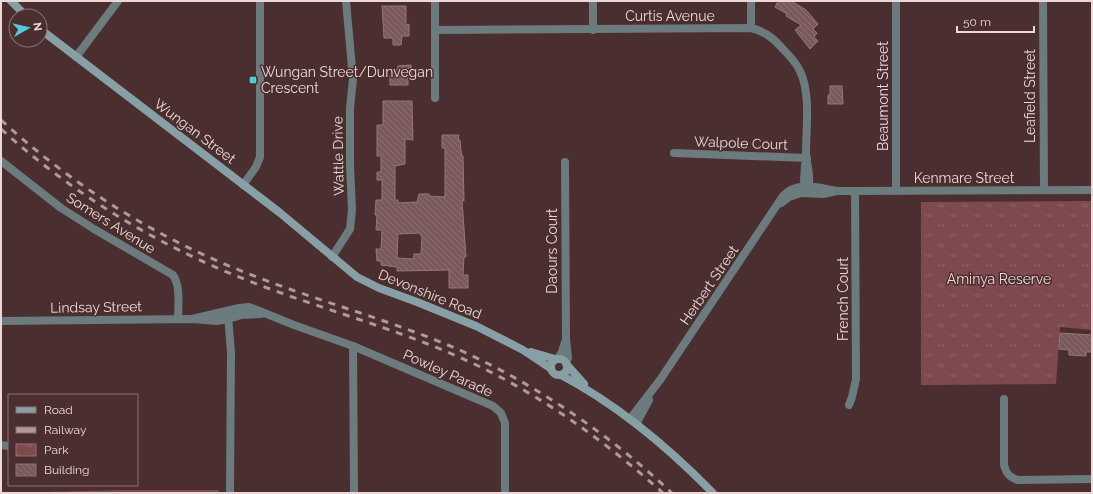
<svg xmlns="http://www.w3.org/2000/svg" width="1093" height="494" font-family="Raleway,sans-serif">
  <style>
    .park { fill: url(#park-tufts) }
    .building { fill: url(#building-back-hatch); stroke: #987677; fill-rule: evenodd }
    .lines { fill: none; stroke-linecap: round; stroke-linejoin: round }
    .street { stroke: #6b7b7e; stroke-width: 8 }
    .secondary { stroke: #87a0a5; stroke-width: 8 }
    .rail { stroke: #b09999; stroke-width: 3; stroke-dasharray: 7 7; stroke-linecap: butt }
    .poi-dot { fill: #54cade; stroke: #4b2e2f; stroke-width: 1.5 }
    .labels { text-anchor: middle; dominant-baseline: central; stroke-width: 3; stroke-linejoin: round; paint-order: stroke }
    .street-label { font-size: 14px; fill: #ecd8d8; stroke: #4b2e2f }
    .poi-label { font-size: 14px; fill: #ecd8d8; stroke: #4b2e2f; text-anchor: start }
    .park-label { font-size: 14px; fill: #f1d8d9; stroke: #4b2e2f }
  </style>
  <defs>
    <pattern id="park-tufts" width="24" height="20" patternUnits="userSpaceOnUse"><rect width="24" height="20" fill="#7f4a4d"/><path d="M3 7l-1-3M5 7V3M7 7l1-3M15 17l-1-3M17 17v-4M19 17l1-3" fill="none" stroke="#916366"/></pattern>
    <pattern id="building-back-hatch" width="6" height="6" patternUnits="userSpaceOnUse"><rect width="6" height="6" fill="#79595a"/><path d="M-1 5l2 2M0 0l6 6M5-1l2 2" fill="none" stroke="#8c7071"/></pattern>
  </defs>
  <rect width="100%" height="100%" fill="#4b2e2f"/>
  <g class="park">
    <polygon points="1092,201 1092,330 1060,327 1056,384 921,385 921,202"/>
    <polygon points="122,490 219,490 219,493 1,493"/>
  </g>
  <g class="building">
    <polygon points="778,1 791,1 806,10 818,24 813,29 817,33 814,37 818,41 810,49 795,30 801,25 786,16 787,14 775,7"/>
    <polygon points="382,6 406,6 406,25 409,24 409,36 402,36 401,45 393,45 393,38 384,38"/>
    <polygon points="411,65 412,76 408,76 408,85 390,85 390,75 392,75 392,70 398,69 398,66"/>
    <polygon points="830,86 842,86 843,104 828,104 828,95 830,95"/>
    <path d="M383,101H412L413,140L405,139V164L395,166V200H398V203L417,202L419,194H429V196L445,197V148H442V135H459L458,140H460L461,151L462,156H463L464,201L462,200L466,257H464L463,275H468V288H449V270L397,271V267L381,265V261H377L376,249H381L382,230H376L377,215H375L376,200H382V180H377V172H381V156H377V125H383ZM420,233L421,236H422L421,254H414L413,259L397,258L398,234Z"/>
    <polygon points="1060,333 1092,335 1092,352 1086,352 1086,356 1069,355 1069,350 1059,349"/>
  </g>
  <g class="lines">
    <g class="street">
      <polyline points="435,1 435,98"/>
      <polyline points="593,1 593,30"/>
      <polyline points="751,1 751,28"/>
      <polyline points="896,1 896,191"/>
      <polyline points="1043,1 1044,190"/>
      <path d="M435,30L751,28C764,31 772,37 781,47C788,54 796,62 800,71C811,94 806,128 806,153C807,167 812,179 807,192"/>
      <polyline points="76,57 118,1"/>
      <polyline points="674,153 807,158"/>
      <path d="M1,161L61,208L94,229L173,275C181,287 178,306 178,319"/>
      <polyline points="565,162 566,339 568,358 566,363"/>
      <polyline points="805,165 804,181 806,191"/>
      <polyline points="243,185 256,167 260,157 260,1"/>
      <polyline points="781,203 789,197 801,193 823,194 837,191 855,191 1092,190"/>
      <polyline points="332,257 350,229 352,210 350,165 350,108 353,79 346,1"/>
      <polyline points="228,315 231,353 230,493"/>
      <polyline points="192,319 239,308 249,307 257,310 294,325 353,346 493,406 501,413 505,423 505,493"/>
      <polyline points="1,321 192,319 217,321 228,319 242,315 261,314"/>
      <polyline points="353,346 354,493"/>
      <polyline points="558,358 562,352 565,342"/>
      <path d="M1004,399V465C1006,474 1010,478 1018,480L1092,479"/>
      <polyline points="849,405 852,397 856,379 855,191"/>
      <path d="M630,419L660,380L783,196C798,180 818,188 837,191"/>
      <polyline points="636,424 649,400"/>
      <polyline points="1,445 9,446"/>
    </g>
    <g class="secondary">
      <polyline points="11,1 26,16"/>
      <polyline points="40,29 279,212 357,277 379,288 417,302 476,326 523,350 550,368"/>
      <polyline points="531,352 555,359"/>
      <circle cx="559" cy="367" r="8"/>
      <polyline points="567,365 584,384"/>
      <path d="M561,375C618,405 668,447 713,493"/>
    </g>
    <g class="rail">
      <path d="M1,120C72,185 155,237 244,272C316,301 392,320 464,352C540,387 611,436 672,493"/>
      <path d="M1,129C72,193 155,244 244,279C319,309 397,328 470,362C541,395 605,441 663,493"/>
    </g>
  </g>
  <rect class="poi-dot" x="249" y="76" width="8" height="8" rx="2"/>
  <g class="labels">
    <g class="street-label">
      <text x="670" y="16">Curtis Avenue</text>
      <text transform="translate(883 96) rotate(-90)">Beaumont Street</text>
      <text transform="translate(1030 96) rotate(-90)">Leafield Street</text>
      <text transform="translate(195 131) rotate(37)">Wungan Street</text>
      <text transform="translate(741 143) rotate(2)">Walpole Court</text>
      <text transform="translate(338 156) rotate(-91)">Wattle Drive</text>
      <text x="964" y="178">Kenmare Street</text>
      <text transform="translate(111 223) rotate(32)">Somers Avenue</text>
      <text transform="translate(552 251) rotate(-90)">Daours Court</text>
      <text transform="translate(709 285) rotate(-56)">Herbert Street</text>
      <text transform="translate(430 294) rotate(22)">Devonshire Road</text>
      <text transform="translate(843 299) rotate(-90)">French Court</text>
      <text transform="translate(96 307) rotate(-1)">Lindsay Street</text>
      <text transform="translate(448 373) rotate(24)">Powley Parade</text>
    </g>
    <g class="poi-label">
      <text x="261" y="72">Wungan Street/Dunvegan<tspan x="261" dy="16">Crescent</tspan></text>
    </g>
    <g class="park-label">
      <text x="999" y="279">Aminya Reserve</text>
    </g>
  </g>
  <rect width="1093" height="494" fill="none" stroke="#ecd8d8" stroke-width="4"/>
  <rect x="8" y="394" width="130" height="92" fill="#4b2e2f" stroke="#8b7273"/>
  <rect x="16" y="407" width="20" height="6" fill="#87a0a5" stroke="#8b7273"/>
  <text x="44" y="414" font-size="12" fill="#ecd8d8">Road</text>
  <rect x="16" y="427" width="20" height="6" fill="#b09999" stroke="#8b7273"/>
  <text x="44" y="434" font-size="12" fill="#ecd8d8">Railway</text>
  <rect x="16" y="444" width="20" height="12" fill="url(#park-tufts)" stroke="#8b7273"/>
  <text x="44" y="454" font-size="12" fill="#ecd8d8">Park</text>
  <rect x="16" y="464" width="20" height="12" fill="url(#building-back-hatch)" stroke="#8b7273"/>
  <text x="44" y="474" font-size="12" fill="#ecd8d8">Building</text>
  <g transform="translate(28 28) rotate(82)"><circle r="19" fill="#4b2e2f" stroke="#8b7273"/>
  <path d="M0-3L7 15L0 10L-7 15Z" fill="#54cade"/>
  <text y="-6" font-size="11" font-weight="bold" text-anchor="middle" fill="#ecd8d8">N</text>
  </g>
  <path d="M957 26v6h77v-6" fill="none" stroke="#ecd8d8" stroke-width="2"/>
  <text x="963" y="26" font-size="12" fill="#ecd8d8" stroke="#4b2e2f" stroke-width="3" paint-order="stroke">50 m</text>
</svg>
